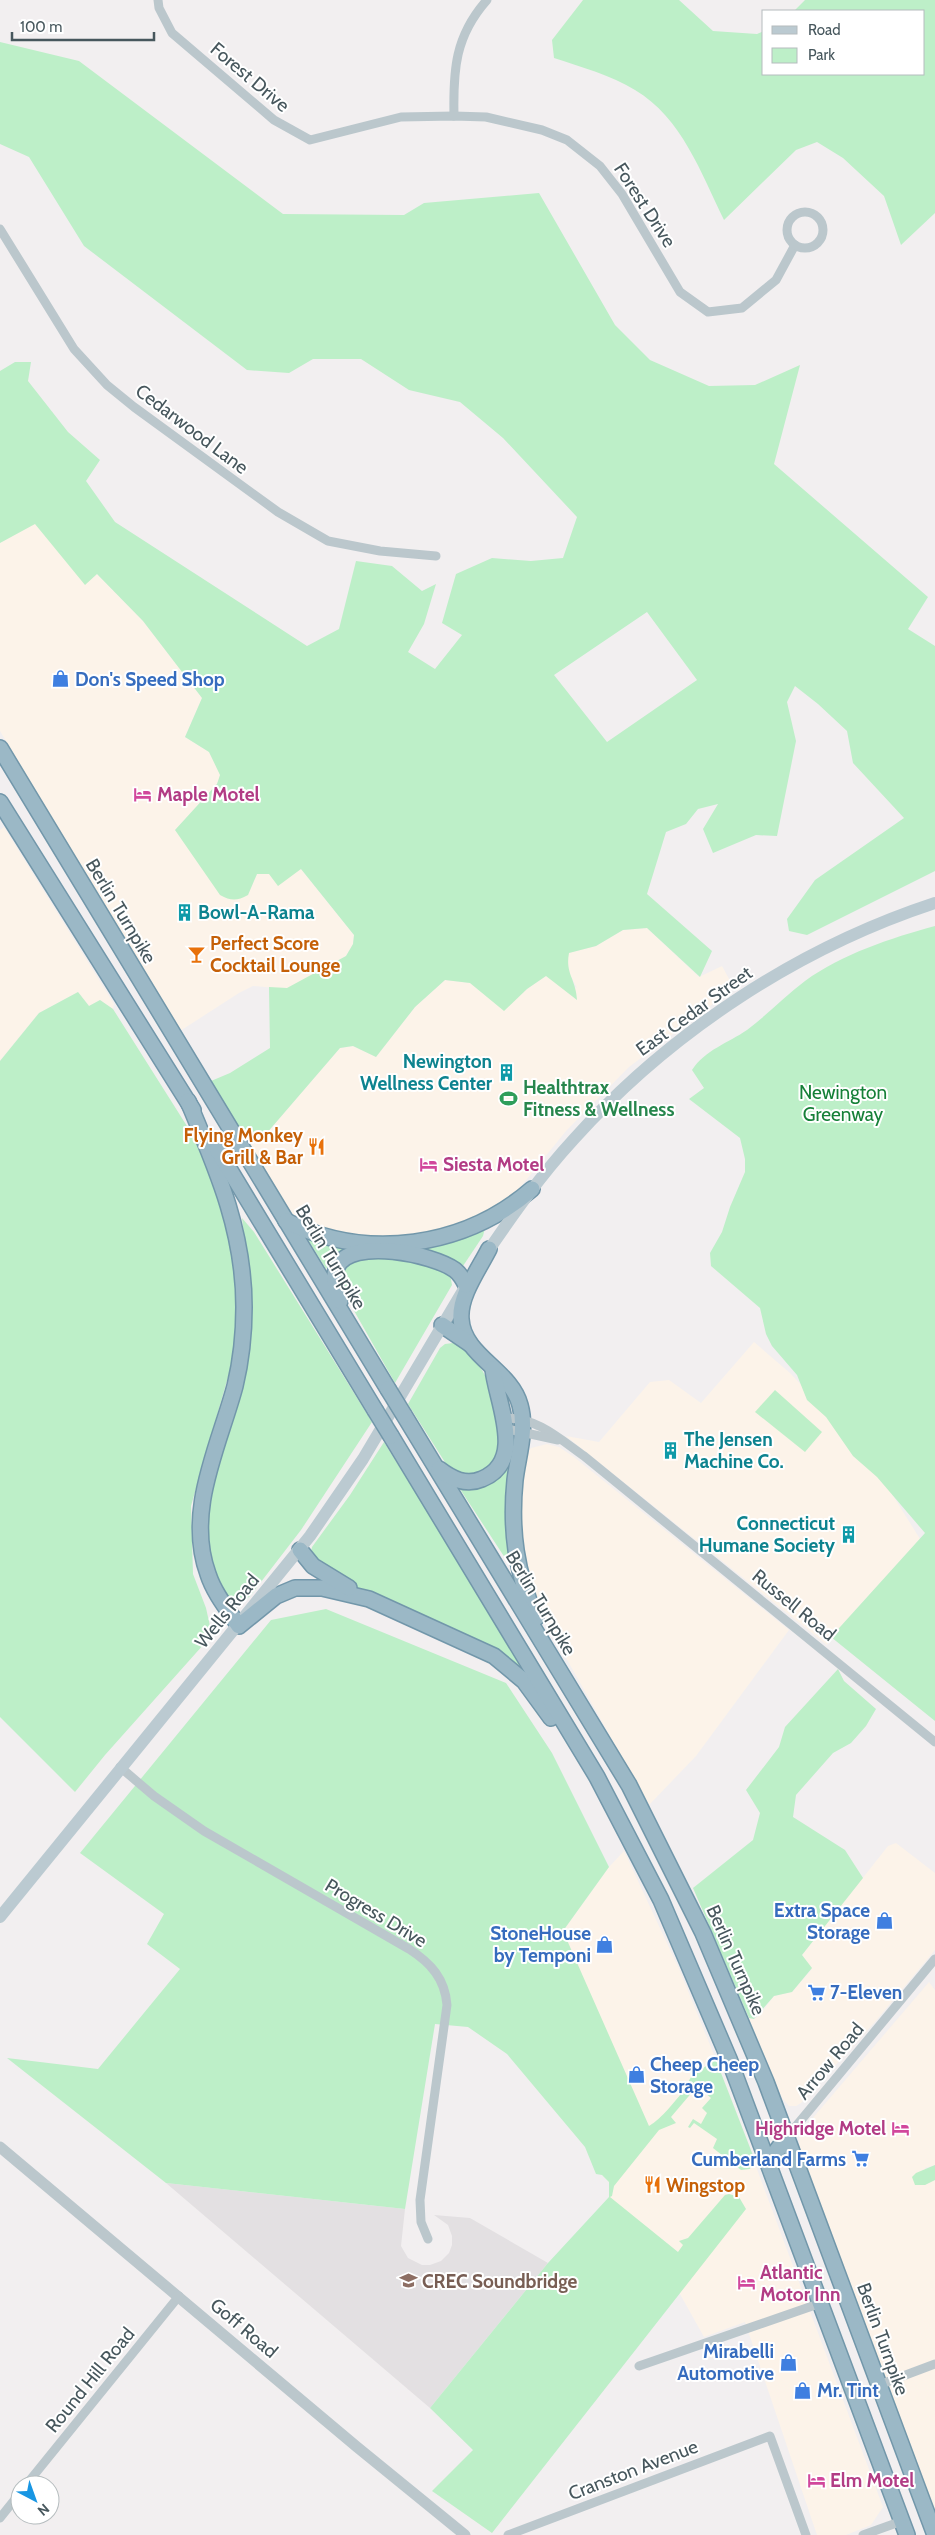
<svg xmlns="http://www.w3.org/2000/svg" width="935" height="2535" font-family="Cabin,sans-serif">
  <style>
    .commercial { fill: #fcf3e9 }
    .education { fill: #e3e0e2 }
    .green { fill: #bdefc8; fill-rule: evenodd }
    .lines { fill: none; stroke-linecap: round; stroke-linejoin: round }
    .trunk-casing { stroke: #7297aa; stroke-width: 18 }
    .minor { stroke: #bbc7cc; stroke-width: 9 }
    .tertiary { stroke: #bbc7cc; stroke-width: 11 }
    .secondary { stroke: #bbcad1; stroke-width: 12 }
    .trunk { stroke: #9bb8c6; stroke-width: 15 }
    .trunk-bridge-casing { stroke: #7297aa; stroke-width: 18; stroke-linecap: butt }
    .trunk-bridge { stroke: #9bb8c6; stroke-width: 15 }
    .labels { text-anchor: middle; dominant-baseline: central; stroke-width: 4; stroke-linejoin: round; paint-order: stroke }
    .street-label { font-size: 19px; fill: #47575d; stroke: #fff }
    .shop-label { font-size: 19px; font-weight: bold; fill: #366cbe; stroke: #fff; text-anchor: start }
    .hotel-label { font-size: 19px; font-weight: bold; fill: #b23c85; stroke: #fff; text-anchor: start }
    .culture-label { font-size: 19px; font-weight: bold; fill: #0d838f; stroke: #fff; text-anchor: start }
    .food-label { font-size: 19px; font-weight: bold; fill: #c56008; stroke: #fff; text-anchor: start }
    .leisure-label { font-size: 19px; font-weight: bold; fill: #27864d; stroke: #fff; text-anchor: start }
    .park-label { font-size: 19px; fill: #168038; stroke: #fff }
    .education-label { font-size: 19px; font-weight: bold; fill: #785e54; stroke: #fff; text-anchor: start }
  </style>
  <rect width="100%" height="100%" fill="#f2eff0"/>
  <g class="commercial">
    <polygon points="35,523 85,584 97,574 143,621 202,698 185,737 209,752 221,775 217,784 175,830 248,895 257,874 301,869 354,935 353,944 346,956 287,989 253,986 239,993 180,1031 0,731 0,543"/>
    <polygon points="4,827 114,1004 113,1009 100,1000 89,1006 78,992 39,1013 0,1061 0,830"/>
    <polygon points="647,928 699,977 722,966 734,988 629,1067 566,1131 505,1206 439,1235 375,1239 305,1225 290,1211 245,1137 266,1134 340,1048 353,1046 376,1057 415,1007 445,980 470,983 504,1010 527,989 546,976 577,988 566,967 568,953 596,946 623,930"/>
    <polygon points="754,1342 790,1373 834,1420 882,1478 920,1539 831,1637 827,1645 566,1436 599,1442 650,1382 669,1380 701,1403"/>
    <polygon points="547,1444 559,1447 574,1457 789,1630 696,1756 649,1805 543,1617 531,1589 522,1531 521,1505 526,1455 531,1448"/>
    <polygon points="896,1843 935,1873 935,1950 874,2023 801,2103 796,2106 789,2106 782,2098 749,2018 754,2019 759,2016 774,1996 792,1992 812,1969 802,1955 888,1846"/>
    <polygon points="624,1851 679,1969 717,2062 883,2507 871,2525 846,2535 817,2535 745,2322 704,2337 680,2294 689,2261 609,2197 609,2182 602,2175 563,1931 609,1867"/>
    <polygon points="929,1982 935,1990 935,2165 925,2168 925,2185 935,2180 935,2517 799,2144 800,2134 805,2127"/>
  </g>
  <polygon class="education" points="166,2183 405,2209 401,2246 408,2258 422,2265 430,2265 441,2261 449,2253 452,2245 452,2236 448,2225 434,2215 470,2218 548,2263 430,2408"/>
  <g class="green">
    <path d="M583,0H679L713,31L757,34L764,31V74H924V11H794L805,0H935V213L901,245L884,196L843,158L817,142L796,150L724,220C701,173 682,118 635,90C611,75 581,67 554,58L552,40Z"/>
    <path d="M0,42L79,61L283,214L404,215L424,203L539,193L615,325L650,360L709,386L755,385L800,365L774,464L928,597L908,629L935,646V871L807,935L789,931L787,919L815,880L904,818L853,763L847,731L818,704L795,686L787,702L796,741L777,836L756,835L713,853L703,829L718,804L698,809L686,824L666,832L647,894L712,951L700,977L647,928L623,930L596,946L569,953C565,974 576,979 577,1000L546,976L527,989L504,1011L470,983L445,980L415,1007L376,1057L353,1046L340,1048L266,1134L245,1137L211,1081L230,1073L270,1048L269,987L287,988L346,956L353,944L354,935L301,869L278,886L269,874H257L248,895C237,901 231,901 220,895L175,830L217,784L220,775L209,752L185,737L202,698L143,621L97,574L85,585L35,524L0,543V371L15,362H31L28,381L68,432L100,460L86,481L115,522L307,646L339,629L356,561L392,566L422,591L436,584L424,624L408,652L435,669L462,635L442,623L456,574L492,558L531,561L563,558L577,517L503,438L460,402L409,390L361,359H313L289,373L247,370L84,246L29,157L0,144ZM647,612L697,680L607,742L554,675Z"/>
    <path d="M935,926V1721L831,1637L925,1533L877,1477L853,1456L826,1417L807,1400L797,1375L772,1346L766,1334L760,1308L711,1266L710,1253L722,1232L730,1207L745,1172V1159L740,1138L689,1099L704,1088L692,1070C705,1050 728,1043 747,1030C767,1015 785,996 805,981C842,954 891,938 935,926Z"/>
    <polygon points="78,992 89,1006 100,1000 113,1009 204,1153 227,1221 233,1260 236,1293 236,1331 230,1370 191,1506 193,1574 206,1608 212,1635 105,1755 75,1792 0,1717 0,1061 39,1013"/>
    <path d="M242,1218L254,1232L372,1422L301,1530L251,1595L238,1607C230,1606 227,1600 222,1593C180,1531 243,1378 249,1305C251,1280 245,1244 242,1218Z"/>
    <polygon points="485,1228 483,1236 463,1266 399,1250"/>
    <polygon points="308,1237 357,1247 337,1253 326,1269 307,1238"/>
    <path d="M381,1257L433,1265L450,1274L452,1285L395,1383L340,1286C346,1256 355,1260 381,1257Z"/>
    <path d="M453,1343C490,1358 513,1431 491,1465C487,1471 475,1474 468,1478L448,1467L408,1404L440,1348L445,1344Z"/>
    <polygon points="775,1390 822,1432 805,1452 755,1412"/>
    <polygon points="515,1434 511,1561 509,1564 458,1486 480,1485 511,1435"/>
    <polygon points="384,1442 536,1687 521,1674 347,1584 319,1565 311,1552 312,1547 350,1495"/>
    <path d="M326,1609L506,1683L552,1753L609,1867L563,1931L649,2126C662,2119 675,2100 683,2092C687,2087 688,2080 693,2075C699,2069 706,2068 711,2061L716,2060L754,2158L750,2169L741,2170L713,2148L717,2139L694,2123L690,2128L688,2127L693,2119L701,2124L707,2113L702,2108L711,2098L703,2091L698,2092L694,2090L671,2117L676,2123L659,2130L614,2186L612,2196L610,2197L678,2252L683,2245L679,2241L688,2238L725,2195L729,2194L739,2197L746,2209L492,2533L432,2491L473,2450L430,2408L548,2263L609,2197V2182L602,2175L596,2174L585,2147L507,2054L468,2027L435,2024L405,2209L166,2183L7,2058L98,2069L180,1969L147,1944L164,1914L80,1853L271,1620Z"/>
    <polygon points="838,1669 844,1681 876,1709 866,1726 851,1743 833,1753 796,1795 793,1817 845,1850 863,1878 802,1955 812,1968 792,1992 774,1996 754,2019 749,2018 693,1888 753,1840 760,1813 746,1790 779,1747 785,1727"/>
    <polygon points="935,2165 935,2180 925,2185 915,2185 912,2177 916,2173"/>
  </g>
  <g class="lines">
    <defs>
      <g id="trunk">
        <polyline points="0,748 388,1389"/>
        <polyline points="0,802 193,1110"/>
        <path d="M188,1101C217,1170 244,1231 244,1307C244,1334 241,1361 235,1386C219,1446 185,1511 208,1574C214,1593 228,1610 239,1626L276,1596L295,1588H322L369,1599L494,1656L524,1681L551,1718"/>
        <polyline points="217,1149 375,1410"/>
        <path d="M286,1221C367,1262 465,1247 532,1189"/>
        <path d="M489,1249C479,1269 459,1296 461,1319C463,1356 511,1370 520,1405C527,1430 518,1455 515,1480C510,1530 516,1573 536,1618"/>
        <path d="M340,1301C337,1290 332,1278 337,1267C351,1237 433,1254 455,1270C460,1274 463,1279 466,1285"/>
        <polyline points="442,1325 470,1344"/>
        <polyline points="404,1415 629,1785 703,1933 766,2082 935,2535"/>
        <polyline points="391,1436 597,1777 661,1900 729,2059 907,2535"/>
        <path d="M439,1469C452,1479 466,1486 482,1479C527,1461 496,1401 493,1369"/>
        <polyline points="300,1550 313,1566 349,1588"/>
        <polyline points="768,2162 787,2137"/>
      </g>
    </defs>
    <use href="#trunk" class="trunk-casing"/>
    <g class="minor">
      <polyline points="158,0 159,8 172,33 274,120 310,140 401,117 454,116 486,117 542,130 567,140 600,166 622,194 680,292 708,312 742,308 776,280 795,245"/>
      <path d="M454,116C453,70 455,36 487,0"/>
      <circle cx="805" cy="230" r="18"/>
      <polyline points="0,229 74,349 107,385 134,407 278,512 328,541 380,551 436,556"/>
      <path d="M505,1418C536,1417 560,1439 584,1456L935,1742"/>
      <polyline points="507,1429 558,1440"/>
      <path d="M120,1767L154,1796L204,1831L409,1949C431,1963 445,1979 447,2005L420,2200L421,2222L428,2239"/>
      <polyline points="787,2137 935,1959"/>
      <polyline points="639,2366 821,2303"/>
      <polyline points="879,2385 935,2364"/>
      <polyline points="26,2485 179,2296"/>
      <polyline points="0,2518 20,2493"/>
      <polyline points="508,2535 770,2436 806,2535"/>
      <polyline points="863,2535 902,2521"/>
    </g>
    <polyline class="tertiary" points="0,2147 357,2447 465,2535"/>
    <g class="secondary">
      <path d="M484,1257C512,1216 540,1176 574,1139C670,1032 798,948 935,903"/>
      <polyline points="0,1917 310,1536 363,1459 464,1289"/>
    </g>
    <use href="#trunk" class="trunk"/>
    <defs>
      <g id="trunk-bridge">
        <polyline points="388,1389 404,1415"/>
        <polyline points="375,1410 391,1436"/>
      </g>
    </defs>
    <use href="#trunk-bridge" class="trunk-bridge-casing"/>
    <use href="#trunk-bridge" class="trunk-bridge"/>
  </g>
  <defs>
    <symbol id="shop-bare" viewBox="-9 -9 18 18"><path d="M-5-2.5h2.3a2.7 3.5 0 0 1 5.4 0H5L5.5 6h-11ZM-1.5-2.5h3a1.5 2.3 0 0 0-3 0Z" fill="#3f7fe0" stroke="#fff" stroke-width="2.5" paint-order="stroke"/></symbol>
    <symbol id="hotel-bare" viewBox="-9 -9 18 18"><path d="M-6-4.5h1.5V1H6V5H4.5V3h-9V5H-6ZM-4 0a1.8 1.8 0 1 1 3.6 0ZM.5 0V-2.5h3Q6-2.5 6 0Z" fill="#d1479c" stroke="#fff" stroke-width="2.5" paint-order="stroke"/></symbol>
    <symbol id="building-bare" viewBox="-9 -9 18 18"><path d="M-4-6H4V6H1V3H-1V6H-4ZM-2.5-4.3h1.7v1.8h-1.7ZM.8-4.3h1.7v1.8H.8ZM-2.5-1h1.7V.8h-1.7ZM.8-1h1.7V.8H.8Z" fill="#0f9aa8" stroke="#fff" stroke-width="2.5" paint-order="stroke"/></symbol>
    <symbol id="bar-bare" viewBox="-9 -9 18 18"><path d="M-6-5H6L.8 .8V4.5H3.5V6h-7V4.5H-.8V.8Z" fill="#e8710a" stroke="#fff" stroke-width="2.5" paint-order="stroke"/></symbol>
    <symbol id="stadium-bare" viewBox="-9 -9 18 18"><path d="M0-5a6.5 5 0 1 0 0 10a6.5 5 0 1 0 0-10ZM-3.5-1.8h7v3.6h-7Z" fill="#2e9e5b" stroke="#fff" stroke-width="2.5" paint-order="stroke"/></symbol>
    <symbol id="restaurant-bare" viewBox="-9 -9 18 18"><path d="M-5-6h1v4h1v-4h1v4h1v-4h1v5L-1.5 .5V6h-2V.5L-5-1ZM5-6V6H3V1.5H1.5Q1.5-4 5-6Z" fill="#e8710a" stroke="#fff" stroke-width="2.5" paint-order="stroke"/></symbol>
    <symbol id="supermarket-bare" viewBox="-9 -9 18 18"><path d="M-6-5.5h2.5l.6 2H6L4.5 2H-2.5L-4.4-4H-6ZM-1.5 3.2a1.3 1.3 0 1 0 .1 0ZM3 3.2a1.3 1.3 0 1 0 .1 0Z" fill="#3f7fe0" stroke="#fff" stroke-width="2.5" paint-order="stroke"/></symbol>
    <symbol id="school-bare" viewBox="-9 -9 18 18"><path d="M0-5L7-2L0 1L-7-2ZM-4 1L0 2.5L4 1V4Q0 6-4 4Z" fill="#8d6e63" stroke="#fff" stroke-width="2.5" paint-order="stroke"/></symbol>
  </defs>
  <g fill-rule="evenodd">
    <use href="#shop-bare" x="48" y="666" width="25" height="25"/>
    <use href="#hotel-bare" x="130" y="782" width="25" height="25"/>
    <use href="#building-bare" x="172" y="900" width="25" height="25"/>
    <use href="#bar-bare" x="184" y="942" width="25" height="25"/>
    <use href="#building-bare" x="494" y="1060" width="25" height="25"/>
    <use href="#stadium-bare" x="496" y="1086" width="25" height="25"/>
    <use href="#restaurant-bare" x="304" y="1134" width="25" height="25"/>
    <use href="#hotel-bare" x="416" y="1152" width="25" height="25"/>
    <use href="#building-bare" x="658" y="1438" width="25" height="25"/>
    <use href="#building-bare" x="836" y="1522" width="25" height="25"/>
    <use href="#shop-bare" x="872" y="1908" width="25" height="25"/>
    <use href="#shop-bare" x="592" y="1932" width="25" height="25"/>
    <use href="#supermarket-bare" x="804" y="1980" width="25" height="25"/>
    <use href="#shop-bare" x="624" y="2062" width="25" height="25"/>
    <use href="#hotel-bare" x="888" y="2116" width="25" height="25"/>
    <use href="#supermarket-bare" x="848" y="2146" width="25" height="25"/>
    <use href="#restaurant-bare" x="640" y="2172" width="25" height="25"/>
    <use href="#school-bare" x="396" y="2268" width="25" height="25"/>
    <use href="#hotel-bare" x="734" y="2270" width="25" height="25"/>
    <use href="#shop-bare" x="776" y="2350" width="25" height="25"/>
    <use href="#shop-bare" x="790" y="2378" width="25" height="25"/>
    <use href="#hotel-bare" x="804" y="2468" width="25" height="25"/>
  </g>
  <g class="labels">
    <g class="street-label">
      <text transform="translate(250 77) rotate(40)">Forest Drive</text>
      <text transform="translate(645 205) rotate(57)">Forest Drive</text>
      <text transform="translate(192 429) rotate(37)">Cedarwood Lane</text>
      <text transform="translate(121 911) rotate(59)">Berlin Turnpike</text>
      <text transform="translate(694 1011) rotate(-36)">East Cedar Street</text>
      <text transform="translate(331 1257) rotate(59)">Berlin Turnpike</text>
      <text transform="translate(541 1603) rotate(59)">Berlin Turnpike</text>
      <text transform="translate(794 1605) rotate(39)">Russell Road</text>
      <text transform="translate(227 1611) rotate(-51)">Wells Road</text>
      <text transform="translate(376 1913) rotate(31)">Progress Drive</text>
      <text transform="translate(736 1960) rotate(66)">Berlin Turnpike</text>
      <text transform="translate(830 2061) rotate(-50)">Arrow Road</text>
      <text transform="translate(244 2328) rotate(40)">Goff Road</text>
      <text transform="translate(883 2339) rotate(70)">Berlin Turnpike</text>
      <text transform="translate(90 2380) rotate(-51)">Round Hill Road</text>
      <text transform="translate(633 2470) rotate(-21)">Cranston Avenue</text>
    </g>
    <g class="shop-label">
      <text x="75" y="679">Don's Speed Shop</text>
      <text x="870" y="1910" text-anchor="end">Extra Space<tspan x="870" dy="22">Storage</tspan></text>
      <text x="591" y="1933" text-anchor="end">StoneHouse<tspan x="591" dy="22">by Temponi</tspan></text>
      <text x="830" y="1992">7-Eleven</text>
      <text x="650" y="2064">Cheep Cheep<tspan x="650" dy="22">Storage</tspan></text>
      <text x="846" y="2159" text-anchor="end">Cumberland Farms</text>
      <text x="774" y="2351" text-anchor="end">Mirabelli<tspan x="774" dy="22">Automotive</tspan></text>
      <text x="817" y="2390">Mr. Tint</text>
    </g>
    <g class="hotel-label">
      <text x="157" y="794">Maple Motel</text>
      <text x="443" y="1164">Siesta Motel</text>
      <text x="886" y="2128" text-anchor="end">Highridge Motel</text>
      <text x="760" y="2272">Atlantic<tspan x="760" dy="22">Motor Inn</tspan></text>
      <text x="830" y="2480">Elm Motel</text>
    </g>
    <g class="culture-label">
      <text x="198" y="912">Bowl-A-Rama</text>
      <text x="492" y="1061" text-anchor="end">Newington<tspan x="492" dy="22">Wellness Center</tspan></text>
      <text x="684" y="1439">The Jensen<tspan x="684" dy="22">Machine Co.</tspan></text>
      <text x="835" y="1523" text-anchor="end">Connecticut<tspan x="835" dy="22">Humane Society</tspan></text>
    </g>
    <g class="food-label">
      <text x="210" y="943">Perfect Score<tspan x="210" dy="22">Cocktail Lounge</tspan></text>
      <text x="303" y="1135" text-anchor="end">Flying Monkey<tspan x="303" dy="22">Grill &amp; Bar</tspan></text>
      <text x="666" y="2185">Wingstop</text>
    </g>
    <g class="leisure-label">
      <text x="523" y="1087">Healthtrax<tspan x="523" dy="22">Fitness &amp; Wellness</tspan></text>
    </g>
    <g class="park-label">
      <text x="843" y="1092">Newington<tspan x="843" dy="22">Greenway</tspan></text>
    </g>
    <g class="education-label">
      <text x="422" y="2281">CREC Soundbridge</text>
    </g>
  </g>
  <rect x="762" y="10" width="162" height="65" fill="#ffffff" stroke="#b5bcbe"/>
  <rect x="772" y="26" width="25" height="8" fill="#bbcad1" stroke="#b5bcbe"/>
  <text x="808" y="35" font-size="15" fill="#47575d">Road</text>
  <rect x="772" y="48" width="25" height="15" fill="#bdefc8" stroke="#b5bcbe"/>
  <text x="808" y="60" font-size="15" fill="#47575d">Park</text>
  <g transform="translate(35 2500) rotate(139)"><circle r="24" fill="#ffffff" stroke="#b5bcbe"/>
  <path d="M0-4L9 19L0 12L-9 19Z" fill="#1896e3"/>
  <text y="-8" font-size="14" font-weight="bold" text-anchor="middle" fill="#47575d">N</text>
  </g>
  <path d="M12 32v8h142v-8" fill="none" stroke="#47575d" stroke-width="2.5"/>
  <text x="20" y="32" font-size="15" fill="#47575d" stroke="#ffffff" stroke-width="4" paint-order="stroke">100 m</text>
</svg>
